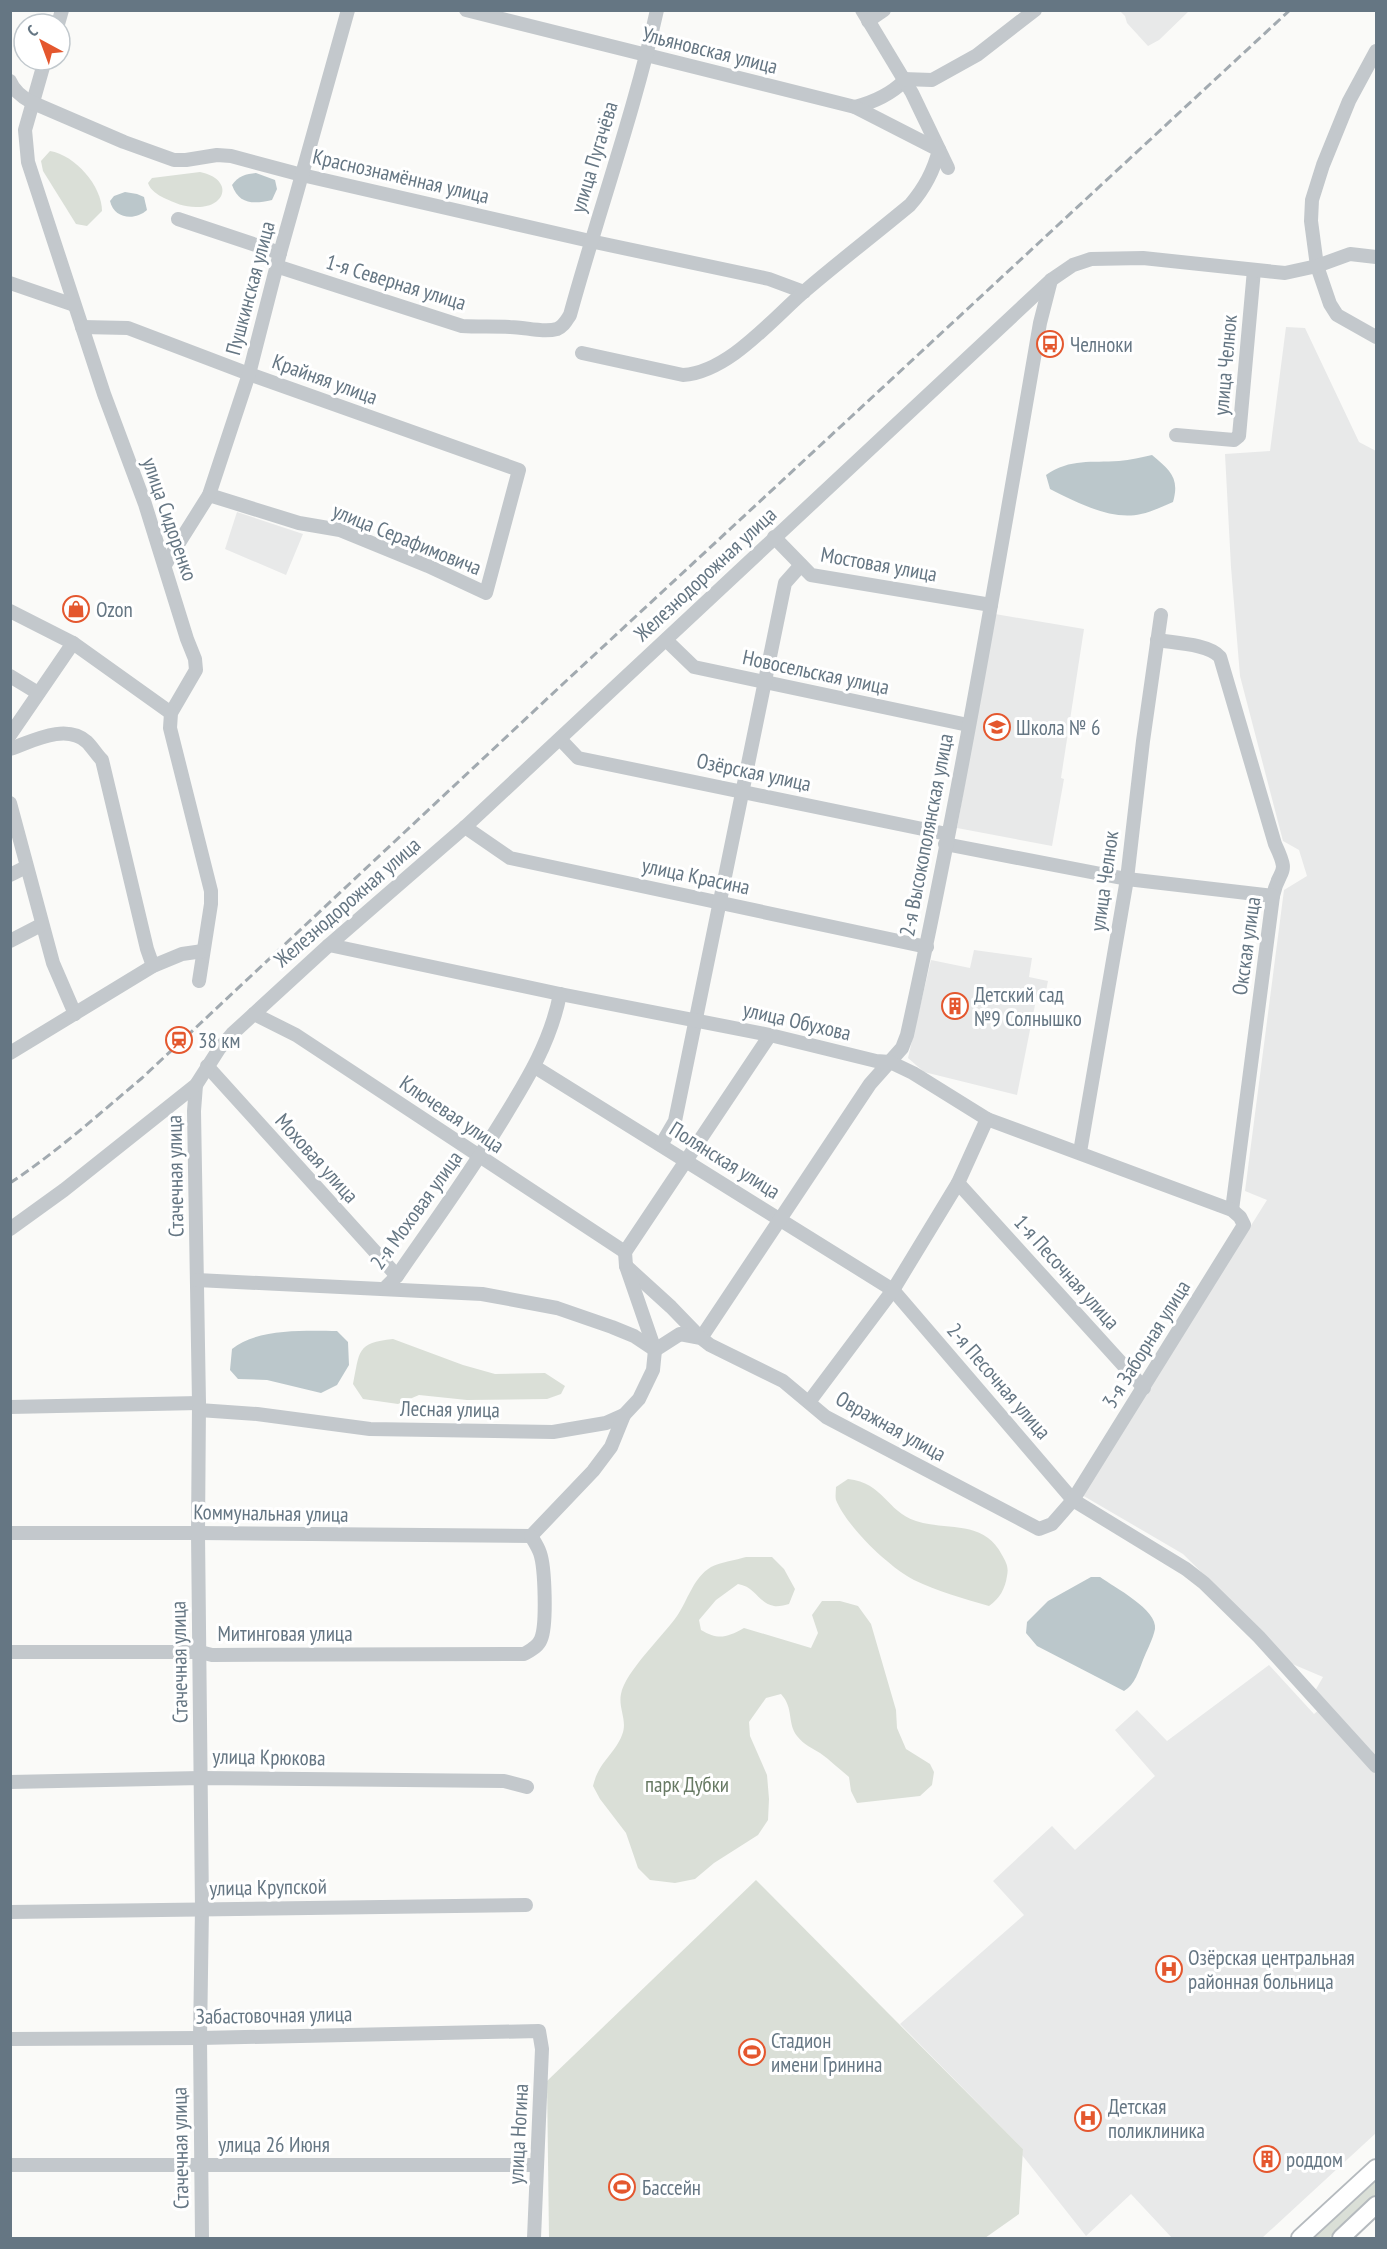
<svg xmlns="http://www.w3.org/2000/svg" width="1387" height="2249" font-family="'PT Sans Narrow',sans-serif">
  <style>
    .built { fill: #e8e9e9 }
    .green { fill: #dadfd7 }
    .water { fill: #bbc7cb }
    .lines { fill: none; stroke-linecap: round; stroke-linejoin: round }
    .major-casing { stroke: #b5babe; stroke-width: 20 }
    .minor { stroke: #c3c8cc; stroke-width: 14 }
    .major { stroke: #fff; stroke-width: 16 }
    .rail { stroke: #a2aab0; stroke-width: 3; stroke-dasharray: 9 4.5; stroke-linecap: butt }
    .labels { text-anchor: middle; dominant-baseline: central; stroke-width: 6; stroke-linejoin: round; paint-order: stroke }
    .street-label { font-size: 21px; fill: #657683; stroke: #fff }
    .poi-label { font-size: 21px; fill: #657683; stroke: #fff; text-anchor: start }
    .park-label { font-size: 21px; fill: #687a64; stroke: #fff }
  </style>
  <rect width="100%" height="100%" fill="#fafaf8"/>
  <g class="built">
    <polygon points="1120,11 1189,11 1159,40 1148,46 1127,23 1125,16"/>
    <polygon points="1286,327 1305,328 1359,442 1376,451 1376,1762 1315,1691 1323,1677 1290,1663 1268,1638 1183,1554 1082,1495 1267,1200 1245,1191 1284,890 1307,876 1299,850 1283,841 1240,676 1231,567 1225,454 1270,451"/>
    <polygon points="237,512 303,534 286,575 225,549"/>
    <polygon points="995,614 1084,629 1061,778 1064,779 1052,846 957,828"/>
    <polygon points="974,950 1032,958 1029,977 1048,981 1046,991 1038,990 1017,1095 924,1072 908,1058 931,960 970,968"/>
    <polygon points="1269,1665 1314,1714 1321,1708 1376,1770 1376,2133 1262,2238 1172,2238 1131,2194 1086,2236 1022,2155 1023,2149 900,2024 1024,1915 993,1881 1052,1826 1075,1850 1155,1776 1115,1730 1137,1710 1167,1741"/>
  </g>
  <g class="green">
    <path d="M50,151C75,155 102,186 102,211L87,226L76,224L43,171L41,161Z"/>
    <path d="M200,172C234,179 227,208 196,207C184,207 175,203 164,198C158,195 150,190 148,183L152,178Z"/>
    <path d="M393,1339L463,1365L495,1374L545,1373L565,1386L561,1394L547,1399L467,1400L419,1395L398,1404L363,1399L353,1384C360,1351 356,1343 393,1339Z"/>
    <path d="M848,1479C884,1483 886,1511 916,1521C946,1531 984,1519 1002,1555C1006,1562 1009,1567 1007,1576C1005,1589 1000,1598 989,1606C964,1599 937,1591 914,1580C889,1567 847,1527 836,1500C835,1496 836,1491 836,1487Z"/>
    <path d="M746,1557H772L784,1569L795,1589L789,1604C785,1605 778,1607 774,1606C758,1603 756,1587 738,1584L716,1600L699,1620L701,1630C718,1640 726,1638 744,1628L811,1648L818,1633L812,1615L822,1601H840L858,1606L871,1624L896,1710L897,1728L906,1749L930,1764L934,1772L932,1785L920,1796L857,1803L851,1791L849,1777C839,1769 830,1760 820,1753C812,1748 804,1745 797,1736C787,1723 794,1708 781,1694L766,1698L749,1722L750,1736L767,1775L769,1799L768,1820L758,1835L714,1863L695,1879L675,1883L650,1880L638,1868L626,1833L600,1799L593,1786C599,1761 615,1754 622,1735C628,1721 618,1708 621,1694C625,1672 663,1636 677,1616C688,1600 693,1578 711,1567C721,1562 736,1560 746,1557Z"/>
    <polygon points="756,1880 1023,2149 1019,2214 985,2238 549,2238 547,2081"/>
    <polygon points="1376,2181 1376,2195 1329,2238 1313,2238"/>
  </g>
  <g class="water">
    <path d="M256,173L275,180L277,189L272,200C254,204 239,205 232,185C238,176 246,174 256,173Z"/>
    <path d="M125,192L137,194L144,197L147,210C135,221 114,219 110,201L114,196Z"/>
    <path d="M1152,455C1170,470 1180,478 1173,502C1163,506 1152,512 1141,514C1111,521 1076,502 1050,489L1046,475C1071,458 1091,463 1119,461C1130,460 1142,457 1152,455Z"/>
    <path d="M337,1331L348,1342L349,1365L337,1385L321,1393L267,1380L238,1379L230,1370L232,1349C257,1328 306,1331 337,1331Z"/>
    <path d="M1091,1577H1100C1114,1587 1158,1610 1155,1629C1153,1639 1147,1650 1143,1660C1139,1670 1135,1685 1124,1691L1037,1646L1026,1633L1027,1622L1048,1601Z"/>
  </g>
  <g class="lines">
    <defs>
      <g id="major">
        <polyline points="1300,2238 1376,2168"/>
        <polyline points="1341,2238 1376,2205"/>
      </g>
    </defs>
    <use href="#major" class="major-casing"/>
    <g class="minor">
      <path d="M466,10L855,107C874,102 890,95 904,81"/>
      <polyline points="862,10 912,93 948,168"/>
      <polyline points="868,21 884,10"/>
      <polyline points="58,24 62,10"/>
      <polyline points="1376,51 1349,101 1323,165 1312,200 1311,221 1317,266 1330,304 1337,315 1376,337"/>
      <polyline points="45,60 25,130 28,162 104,394 145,504 187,639 195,659 196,670 171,713 170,728 211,891 211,904 199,981"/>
      <polyline points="903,79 932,80 977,55 1035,10"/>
      <path d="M10,81C14,91 22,97 31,102L124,142L174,160H186L217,155L231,156L302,175L590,241L769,279L804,292"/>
      <polyline points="178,219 280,253"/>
      <path d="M276,266L462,326C478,327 494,326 510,327C525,327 543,333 557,329C564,326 566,321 570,315C598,213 634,113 657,10"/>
      <polyline points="10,283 74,305"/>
      <polyline points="82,327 128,328 249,374 519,470 486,593 428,566 340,530 299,523 209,495"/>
      <path d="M582,353L683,375C729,372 772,319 806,290C840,261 875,234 910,205C924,189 934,170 939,150L855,107"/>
      <polyline points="1176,435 1234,440 1239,436 1254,270"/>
      <polyline points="774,537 811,575 991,605"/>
      <polyline points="165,565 209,495 249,374 280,253 348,10"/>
      <polyline points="10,611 73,643 171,713"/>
      <polyline points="666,640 694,667 968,725"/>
      <path d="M1157,640C1175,643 1209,644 1220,657L1275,844C1291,878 1279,866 1273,896L1232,1210"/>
      <polyline points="10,676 38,693"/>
      <polyline points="10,735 73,643"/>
      <polyline points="560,739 578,758 947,834"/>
      <path d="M10,749C33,741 66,723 87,742C92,747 97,755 102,760L147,949L153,966"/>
      <polyline points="10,803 53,963 75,1014"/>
      <polyline points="465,827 510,858 927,947"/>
      <polyline points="945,844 1127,879 1273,896"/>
      <polyline points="10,875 26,867"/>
      <polyline points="10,941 41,925"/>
      <polyline points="254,1014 296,1035 625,1252"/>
      <polyline points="10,1053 153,966 182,954 203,951"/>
      <polyline points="207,1066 397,1276"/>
      <polyline points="535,1067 893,1290 1073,1500 1186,1569 1204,1583 1259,1637 1376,1766"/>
      <polyline points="196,1085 194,1111 199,1403 198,1533 202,1908 200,2038 202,2238"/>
      <polyline points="661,1145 675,1121 785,583 801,565"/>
      <polyline points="1080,1152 1127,879 1143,741 1161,615"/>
      <polyline points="958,1183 1144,1388"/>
      <polyline points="10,1229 64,1190 196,1085 219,1049 232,1034 329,945 465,827 1051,280 1073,265 1091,259 1143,258 1285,273 1317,266 1350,254 1376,257"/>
      <polyline points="625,1252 770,1035"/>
      <path d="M626,1266L671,1307L701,1338L870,1084L902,1048L907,1035C959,799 999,561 1040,323L1051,280"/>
      <polyline points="197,1280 482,1294 557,1308 612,1327 634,1336 655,1350 680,1334 701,1338 710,1345 783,1381 826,1417 1039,1529 1052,1524 1073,1500 1244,1225 1240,1217 1232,1210 987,1119 913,1073 890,1062 876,1061 770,1035 560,994 329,945"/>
      <path d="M384,1289L397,1276C433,1224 470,1173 503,1119C527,1080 551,1041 560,994"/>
      <polyline points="809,1402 893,1290 958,1183 987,1119"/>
      <polyline points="10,1407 199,1403"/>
      <polyline points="199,1410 257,1414 370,1429 553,1432 606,1423 624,1415 639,1399 653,1370 655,1350 626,1266 625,1252"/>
      <polyline points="10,1533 198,1533 531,1536"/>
      <polyline points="531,1536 593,1471 611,1447 624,1415"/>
      <path d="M10,1652H200L212,1655L524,1654C531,1650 538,1647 541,1639C547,1625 545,1567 540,1553C538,1547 534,1541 531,1536"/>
      <polyline points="10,1782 201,1778 504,1781 527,1787"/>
      <polyline points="10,1912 526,1905"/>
      <polyline points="10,2039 200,2038 539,2031 542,2049 534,2238"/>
      <polyline points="10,2165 537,2165"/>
    </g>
    <use href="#major" class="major"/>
    <path class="rail" d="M10,1183C57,1152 99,1114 142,1078L565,682L1290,10"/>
  </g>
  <defs>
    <symbol id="bus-ring" viewBox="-11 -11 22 22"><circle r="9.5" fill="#fff" stroke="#e4572e" stroke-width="1.5"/><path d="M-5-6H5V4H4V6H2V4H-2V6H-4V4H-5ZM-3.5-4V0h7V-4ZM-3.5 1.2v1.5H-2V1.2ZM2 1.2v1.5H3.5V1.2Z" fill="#e4572e"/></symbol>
    <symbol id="shop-ring" viewBox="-11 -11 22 22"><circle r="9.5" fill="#fff" stroke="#e4572e" stroke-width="1.5"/><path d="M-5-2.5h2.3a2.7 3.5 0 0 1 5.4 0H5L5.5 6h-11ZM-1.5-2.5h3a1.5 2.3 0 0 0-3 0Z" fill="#e4572e"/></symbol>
    <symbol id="school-ring" viewBox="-11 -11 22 22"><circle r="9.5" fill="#fff" stroke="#e4572e" stroke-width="1.5"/><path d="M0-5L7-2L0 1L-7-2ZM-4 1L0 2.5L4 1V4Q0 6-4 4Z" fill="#e4572e"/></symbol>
    <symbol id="building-ring" viewBox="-11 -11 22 22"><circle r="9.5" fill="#fff" stroke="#e4572e" stroke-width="1.5"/><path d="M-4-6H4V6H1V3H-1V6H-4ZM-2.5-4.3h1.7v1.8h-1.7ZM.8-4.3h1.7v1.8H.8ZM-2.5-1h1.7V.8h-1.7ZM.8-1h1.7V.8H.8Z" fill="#e4572e"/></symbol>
    <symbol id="station-ring" viewBox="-11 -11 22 22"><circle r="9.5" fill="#fff" stroke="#e4572e" stroke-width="1.5"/><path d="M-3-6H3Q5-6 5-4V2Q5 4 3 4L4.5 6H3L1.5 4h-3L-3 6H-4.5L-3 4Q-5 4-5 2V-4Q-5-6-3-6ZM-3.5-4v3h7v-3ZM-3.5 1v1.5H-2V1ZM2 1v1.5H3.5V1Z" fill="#e4572e"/></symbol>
    <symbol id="hospital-ring" viewBox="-11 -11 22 22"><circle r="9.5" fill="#fff" stroke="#e4572e" stroke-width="1.5"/><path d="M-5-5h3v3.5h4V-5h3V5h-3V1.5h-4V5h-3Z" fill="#e4572e"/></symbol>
    <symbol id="stadium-ring" viewBox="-11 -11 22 22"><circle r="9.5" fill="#fff" stroke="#e4572e" stroke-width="1.5"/><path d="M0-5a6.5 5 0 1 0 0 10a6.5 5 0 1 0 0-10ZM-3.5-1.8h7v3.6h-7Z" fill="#e4572e"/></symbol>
  </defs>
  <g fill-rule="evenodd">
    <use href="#bus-ring" x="1035" y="329" width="30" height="30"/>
    <use href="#shop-ring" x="61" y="594" width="30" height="30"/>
    <use href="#school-ring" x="982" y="712" width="30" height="30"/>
    <use href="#building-ring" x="940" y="991" width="30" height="30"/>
    <use href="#station-ring" x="164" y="1025" width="30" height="30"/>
    <use href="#hospital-ring" x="1154" y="1954" width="30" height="30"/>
    <use href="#stadium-ring" x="737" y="2037" width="30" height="30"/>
    <use href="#hospital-ring" x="1073" y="2103" width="30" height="30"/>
    <use href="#building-ring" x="1252" y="2144" width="30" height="30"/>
    <use href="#stadium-ring" x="607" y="2172" width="30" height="30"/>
  </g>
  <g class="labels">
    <g class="street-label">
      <text transform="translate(710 50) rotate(14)">Ульяновская улица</text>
      <text transform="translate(594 157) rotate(-73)">улица Пугачёва</text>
      <text transform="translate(401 176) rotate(13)">Краснознамённая улица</text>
      <text transform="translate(396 282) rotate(17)">1-я Северная улица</text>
      <text transform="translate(250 288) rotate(-75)">Пушкинская улица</text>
      <text transform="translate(1225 365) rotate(-85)">улица Челнок</text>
      <text transform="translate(325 379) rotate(20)">Крайняя улица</text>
      <text transform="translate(170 519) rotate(71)">улица Сидоренко</text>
      <text transform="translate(407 539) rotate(22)">улица Серафимовича</text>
      <text transform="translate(879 564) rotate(10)">Мостовая улица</text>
      <text transform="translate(705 574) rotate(-43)">Железнодорожная улица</text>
      <text transform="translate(816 672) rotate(12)">Новосельская улица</text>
      <text transform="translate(754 772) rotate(12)">Озёрская улица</text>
      <text transform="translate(926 835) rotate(-79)">2-я Высокополянская улица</text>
      <text transform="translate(696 876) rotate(12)">улица Красина</text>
      <text transform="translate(1104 881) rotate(-82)">улица Челнок</text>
      <text transform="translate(347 902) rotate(-41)">Железнодорожная улица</text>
      <text transform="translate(1246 946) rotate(-82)">Окская улица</text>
      <text transform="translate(797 1021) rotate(13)">улица Обухова</text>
      <text transform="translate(452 1114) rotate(34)">Ключевая улица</text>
      <text transform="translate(317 1158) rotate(48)">Моховая улица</text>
      <text transform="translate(725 1160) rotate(32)">Полянская улица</text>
      <text transform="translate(175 1176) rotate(-91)">Стачечная улица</text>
      <text transform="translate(416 1210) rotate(-54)">2-я Моховая улица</text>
      <text transform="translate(1067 1272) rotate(48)">1-я Песочная улица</text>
      <text transform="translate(1146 1344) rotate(-58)">3-я Заборная улица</text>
      <text transform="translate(999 1381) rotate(49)">2-я Песочная улица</text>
      <text transform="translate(450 1409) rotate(1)">Лесная улица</text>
      <text transform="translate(891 1426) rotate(29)">Овражная улица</text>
      <text transform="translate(271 1513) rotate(1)">Коммунальная улица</text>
      <text x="285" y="1633">Митинговая улица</text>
      <text transform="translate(179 1662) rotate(-91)">Стачечная улица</text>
      <text transform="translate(269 1757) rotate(1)">улица Крюкова</text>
      <text transform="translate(268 1887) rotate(-1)">улица Крупской</text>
      <text transform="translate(274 2015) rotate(-1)">Забастовочная улица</text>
      <text transform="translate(518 2134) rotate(-87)">улица Ногина</text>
      <text x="274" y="2144">улица 26 Июня</text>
      <text transform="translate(180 2148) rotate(-91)">Стачечная улица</text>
    </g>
    <g class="poi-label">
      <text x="1070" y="344">Челноки</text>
      <text x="96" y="609">Ozon</text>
      <text x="1016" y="727">Школа № 6</text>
      <text x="974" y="994">Детский сад<tspan x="974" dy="24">№9 Солнышко</tspan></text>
      <text x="198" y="1040">38 км</text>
      <text x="1188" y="1957">Озёрская центральная<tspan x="1188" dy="24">районная больница</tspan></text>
      <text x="771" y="2040">Стадион<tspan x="771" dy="24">имени Гринина</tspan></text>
      <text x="1108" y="2106">Детская<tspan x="1108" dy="24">поликлиника</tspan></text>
      <text x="1286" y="2159">роддом</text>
      <text x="642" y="2187">Бассейн</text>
    </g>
    <g class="park-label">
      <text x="687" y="1784">парк Дубки</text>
    </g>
  </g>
  <rect width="1387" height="2249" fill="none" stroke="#657683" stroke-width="24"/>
  <g transform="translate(42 42) rotate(319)"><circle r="28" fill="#ffffff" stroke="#c1c8cd" stroke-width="1.5"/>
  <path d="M0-4.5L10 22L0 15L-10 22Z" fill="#e4572e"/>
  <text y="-9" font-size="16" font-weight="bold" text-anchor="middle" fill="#657683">С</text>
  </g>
</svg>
